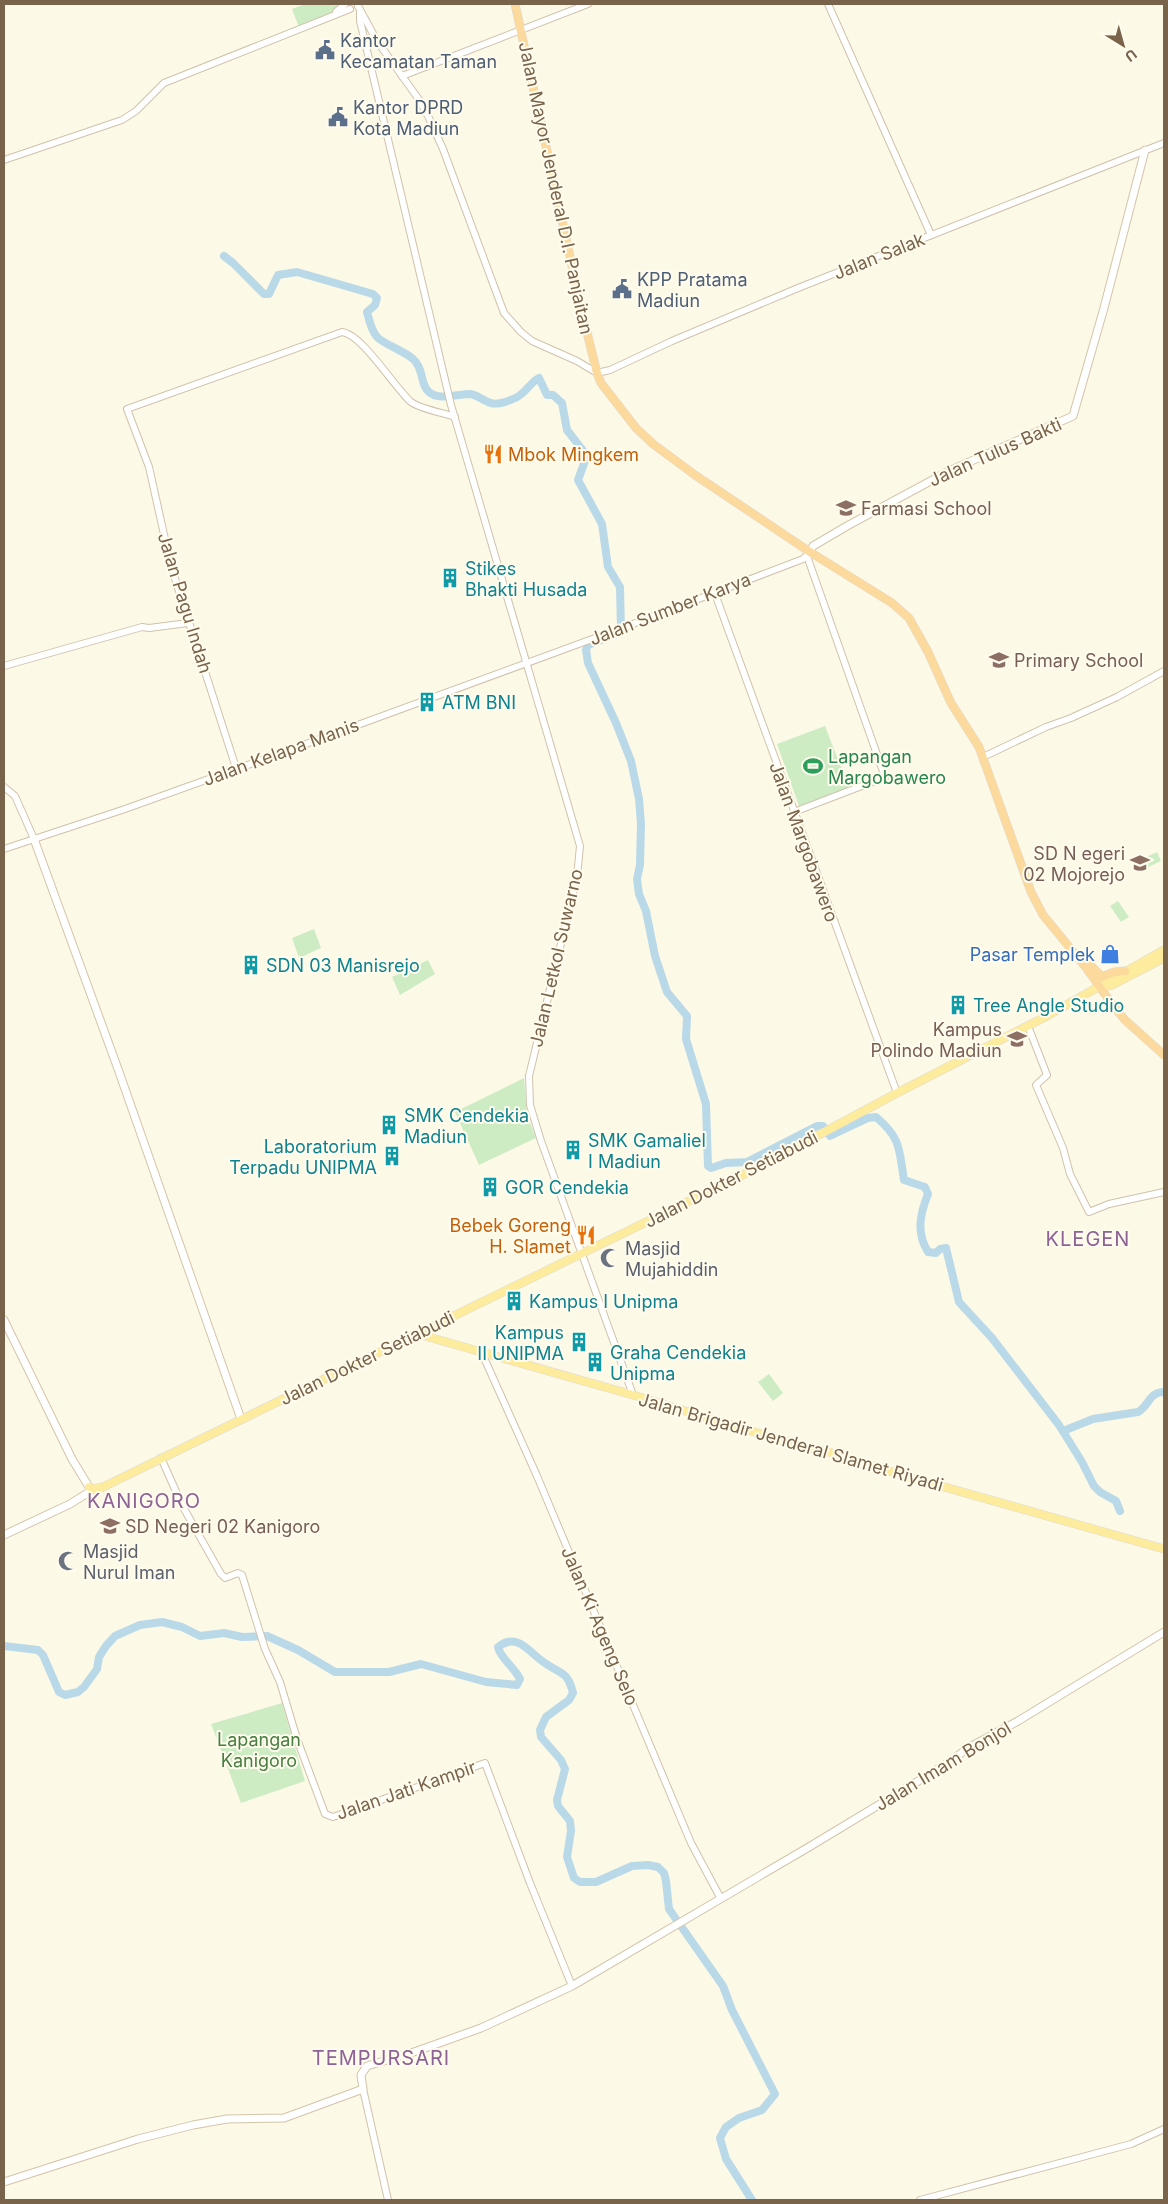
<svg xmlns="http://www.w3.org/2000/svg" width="1168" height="2204" font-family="Inter,sans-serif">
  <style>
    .green { fill: #cdecc4 }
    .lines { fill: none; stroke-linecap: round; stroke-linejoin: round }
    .river { stroke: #bad9e8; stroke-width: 8 }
    .tertiary-casing { stroke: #d0c2ac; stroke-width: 8 }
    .secondary-casing { stroke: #d3c4a9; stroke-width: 9 }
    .primary-casing { stroke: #dfdad4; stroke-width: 9 }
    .trunk-casing { stroke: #dfdad4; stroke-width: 9 }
    .tertiary { stroke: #fff; stroke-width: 6 }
    .secondary { stroke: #fff; stroke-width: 7 }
    .primary { stroke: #feec9e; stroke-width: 8 }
    .trunk { stroke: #fcd99d; stroke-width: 8 }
    .labels { text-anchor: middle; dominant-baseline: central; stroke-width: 4; stroke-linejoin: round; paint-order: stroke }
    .service-label { font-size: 18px; fill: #4e5e75; stroke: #fffcee; text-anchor: start }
    .street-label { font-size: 18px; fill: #79634a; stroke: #fffcee }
    .food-label { font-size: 18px; fill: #c56008; stroke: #fffcee; text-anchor: start }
    .education-label { font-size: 18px; fill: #785e54; stroke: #fffcee; text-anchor: start }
    .culture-label { font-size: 18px; fill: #0d838f; stroke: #fffcee; text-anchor: start }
    .leisure-label { font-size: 18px; fill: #27864d; stroke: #fffcee; text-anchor: start }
    .shop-label { font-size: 18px; fill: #366cbe; stroke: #fffcee; text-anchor: end }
    .worship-label { font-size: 18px; fill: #5b616d; stroke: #fffcee; text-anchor: start }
    .park-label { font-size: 18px; fill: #477f41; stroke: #fffcee }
    .quarter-label { font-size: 20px; letter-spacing: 1px; fill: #8d6295; stroke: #fffcee }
  </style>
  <rect width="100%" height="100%" fill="#fdf9e7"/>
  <g class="green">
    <polygon points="305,4 342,4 333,14 299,27 292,9"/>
    <polygon points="825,726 849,788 799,806 777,744"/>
    <polygon points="1157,852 1161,861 1144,869 1140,860"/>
    <polygon points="1118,901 1129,917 1121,922 1110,906"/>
    <polygon points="314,929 321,948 299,958 292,938"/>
    <polygon points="428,960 435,974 400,995 392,977"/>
    <polygon points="524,1078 527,1115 536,1138 479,1165 455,1112"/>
    <polygon points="769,1374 783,1393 773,1401 758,1382"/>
    <polygon points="282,1703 305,1781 241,1803 211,1724"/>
  </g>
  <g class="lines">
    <g class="river">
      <path d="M224,256L233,263L264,294H269L278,275L297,272L373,294L377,298L375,305L367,312C369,320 371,330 377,337C385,345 403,350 413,359C424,368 420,385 429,392C439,401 457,394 470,394C478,395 483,401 491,403C496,405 508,401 513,399C525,395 529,383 539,378L547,395H553L562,403L567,430L584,452L585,461L578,480L602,524L608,567L620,587L621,631L617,634L588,645L586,650L588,663L616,723L631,761L639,799L641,824L640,865L637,879L639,894L646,911L655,956L667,992L687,1016L686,1039L706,1104L708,1166L711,1168L726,1163L747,1162L817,1126H823L830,1136L868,1118L876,1117C901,1138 899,1149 904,1180L925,1187L928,1194C920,1214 916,1233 928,1252L936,1253L940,1249L946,1248L959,1302L992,1338L1059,1425L1082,1462L1094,1486L1100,1492L1116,1501L1120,1511"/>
      <path d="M1063,1431L1093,1419L1138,1412C1149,1406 1149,1392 1164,1392"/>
      <path d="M4,1646L38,1650L43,1655L59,1692L65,1695L78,1692L84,1687L97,1669L99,1657L106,1646L115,1636L140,1625L162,1622L182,1627L200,1636L224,1633L242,1637L267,1636L298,1650L335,1672H389L421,1664L486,1682L517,1685L520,1679C515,1668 500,1658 498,1647C518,1631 530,1654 545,1663C560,1674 568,1671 573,1693L569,1700L546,1717L540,1730L541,1737L561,1760L565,1769L557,1800L558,1806L570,1821L571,1831L567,1857L574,1878L580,1882H596L632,1866L648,1865L658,1867L664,1873L666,1881L669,1909L723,1986L732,2010L775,2094L762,2110L739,2118L726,2127L720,2138L726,2159L752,2200"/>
    </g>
    <defs>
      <g id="tertiary">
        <polyline points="828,4 931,235"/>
        <polyline points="358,6 377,41 420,101 429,118 443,149 504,313 521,332 532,341 577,361 597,373 610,370 672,341 798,288 1164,143"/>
        <polyline points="360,11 360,21 451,405 580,846 577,877 529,1076 530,1105 541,1141 633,1395"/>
        <polyline points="336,12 345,4"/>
        <polyline points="402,76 588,4"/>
        <polyline points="4,160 122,120 136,111 164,83 350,9"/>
        <polyline points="714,591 897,1093"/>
        <polyline points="4,666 142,627 149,628 188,623"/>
        <polyline points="983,757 1046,727 1071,718 1117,697 1164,671"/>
        <path d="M236,768L171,566L149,467L127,409L342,332C362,334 394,387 411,402C420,409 444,413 455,417"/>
        <polyline points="4,787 15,796 34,839"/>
        <polyline points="794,812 885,777 807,556"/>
        <polyline points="4,849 125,809 284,752 625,627 803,559 810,552"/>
        <polyline points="1028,1026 1047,1075 1036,1085 1063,1148 1070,1174 1089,1212 1109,1204 1164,1192"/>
        <polyline points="481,1351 537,1476 691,1843 721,1899"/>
        <polyline points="161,1458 183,1507 221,1574 225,1578 238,1573 242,1575 265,1649 280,1682 297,1739 325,1814 333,1817 485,1763 530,1883 572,1986"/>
        <polyline points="363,2089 388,2200"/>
        <polyline points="920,2200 1131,2144 1164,2129"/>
      </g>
      <g id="secondary">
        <polyline points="810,552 813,546 847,526 951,470 1073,416 1104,308 1145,150"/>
        <polyline points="34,839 118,1069 241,1419"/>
        <polyline points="4,1320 72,1459 89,1487"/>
        <polyline points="4,1535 70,1504 94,1489"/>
        <polyline points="4,2182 138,2139 193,2125 227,2119 284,2118 363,2089 361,2075 367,2066 417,2051 481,2028 572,1986 809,1847 948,1763 968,1748 1018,1721 1164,1632"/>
      </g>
      <g id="primary">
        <polyline points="1101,988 1112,985 1164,958"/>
        <polyline points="418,1334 633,1395 804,1447 829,1452 902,1475 1164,1549"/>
        <polyline points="89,1487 94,1489 103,1487 757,1168 897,1093 1045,1017 1164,950"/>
      </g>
      <g id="trunk">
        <polyline points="515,4 583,316 597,373 601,383 636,428 653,444 695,475 810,552 892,603 909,618 928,652 951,703 979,747 1031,892 1043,915 1084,965 1112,1004 1125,1020 1164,1055"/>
        <polyline points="1083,964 1088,963 1102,977 1114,972 1125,971"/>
      </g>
    </defs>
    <use href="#tertiary" class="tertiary-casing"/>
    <use href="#secondary" class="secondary-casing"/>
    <use href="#primary" class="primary-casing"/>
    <use href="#trunk" class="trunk-casing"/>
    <use href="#tertiary" class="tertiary"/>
    <use href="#secondary" class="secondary"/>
    <use href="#primary" class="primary"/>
    <use href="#trunk" class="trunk"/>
  </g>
  <defs>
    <symbol id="civic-bare" viewBox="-9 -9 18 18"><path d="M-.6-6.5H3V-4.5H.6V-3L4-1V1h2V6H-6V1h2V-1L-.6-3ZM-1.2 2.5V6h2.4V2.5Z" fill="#5c6f8a" stroke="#fffcee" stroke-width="2.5" paint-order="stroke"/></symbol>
    <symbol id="restaurant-bare" viewBox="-9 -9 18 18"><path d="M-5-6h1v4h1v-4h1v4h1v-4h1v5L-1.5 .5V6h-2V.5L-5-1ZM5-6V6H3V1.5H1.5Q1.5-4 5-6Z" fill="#e8710a" stroke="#fffcee" stroke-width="2.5" paint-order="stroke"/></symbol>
    <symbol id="school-bare" viewBox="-9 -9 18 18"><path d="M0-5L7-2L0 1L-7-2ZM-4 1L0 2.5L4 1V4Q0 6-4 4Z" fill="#8d6e63" stroke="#fffcee" stroke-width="2.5" paint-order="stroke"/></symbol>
    <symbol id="building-bare" viewBox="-9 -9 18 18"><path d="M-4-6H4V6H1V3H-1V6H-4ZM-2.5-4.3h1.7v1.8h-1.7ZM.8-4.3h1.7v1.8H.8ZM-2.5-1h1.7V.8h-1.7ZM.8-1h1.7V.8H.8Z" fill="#0f9aa8" stroke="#fffcee" stroke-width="2.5" paint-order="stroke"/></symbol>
    <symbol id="stadium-bare" viewBox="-9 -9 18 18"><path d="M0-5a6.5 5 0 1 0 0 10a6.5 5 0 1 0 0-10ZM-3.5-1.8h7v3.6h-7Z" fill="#2e9e5b" stroke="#fffcee" stroke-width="2.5" paint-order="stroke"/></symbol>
    <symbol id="shop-bare" viewBox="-9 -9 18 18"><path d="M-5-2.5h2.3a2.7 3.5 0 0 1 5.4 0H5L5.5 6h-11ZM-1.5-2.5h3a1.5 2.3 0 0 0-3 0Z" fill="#3f7fe0" stroke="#fffcee" stroke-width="2.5" paint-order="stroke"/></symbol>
    <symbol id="mosque-bare" viewBox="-9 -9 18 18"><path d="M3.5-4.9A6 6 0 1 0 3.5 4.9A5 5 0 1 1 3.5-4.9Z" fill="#6b7280" stroke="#fffcee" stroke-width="2.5" paint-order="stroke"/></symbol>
  </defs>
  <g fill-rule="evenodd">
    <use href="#civic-bare" x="311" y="36" width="28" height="28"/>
    <use href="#civic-bare" x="324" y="103" width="28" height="28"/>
    <use href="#civic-bare" x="608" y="275" width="28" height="28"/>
    <use href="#restaurant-bare" x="479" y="440" width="28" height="28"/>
    <use href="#school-bare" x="832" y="494" width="28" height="28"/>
    <use href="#building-bare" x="436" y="564" width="28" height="28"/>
    <use href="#school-bare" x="985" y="646" width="28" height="28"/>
    <use href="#building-bare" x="413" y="688" width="28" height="28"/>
    <use href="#stadium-bare" x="799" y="752" width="28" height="28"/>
    <use href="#school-bare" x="1126" y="849" width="28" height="28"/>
    <use href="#shop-bare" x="1096" y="940" width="28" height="28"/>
    <use href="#building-bare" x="237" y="951" width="28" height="28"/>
    <use href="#building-bare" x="944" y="991" width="28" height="28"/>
    <use href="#school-bare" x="1003" y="1025" width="28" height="28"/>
    <use href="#building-bare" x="375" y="1111" width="28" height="28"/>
    <use href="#building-bare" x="559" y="1136" width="28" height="28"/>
    <use href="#building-bare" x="378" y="1142" width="28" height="28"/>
    <use href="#building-bare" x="476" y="1173" width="28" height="28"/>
    <use href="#restaurant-bare" x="572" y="1221" width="28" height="28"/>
    <use href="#mosque-bare" x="596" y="1244" width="28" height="28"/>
    <use href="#building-bare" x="500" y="1287" width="28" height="28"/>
    <use href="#building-bare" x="565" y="1328" width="28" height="28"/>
    <use href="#building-bare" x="581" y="1348" width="28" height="28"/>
    <use href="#school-bare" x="96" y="1512" width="28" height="28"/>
    <use href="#mosque-bare" x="54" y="1547" width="28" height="28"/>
  </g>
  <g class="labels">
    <g class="service-label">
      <text x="340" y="40">Kantor<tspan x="340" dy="21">Kecamatan Taman</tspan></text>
      <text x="353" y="107">Kantor DPRD<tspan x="353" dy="21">Kota Madiun</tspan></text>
      <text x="637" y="279">KPP Pratama<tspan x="637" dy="21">Madiun</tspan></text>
    </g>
    <g class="street-label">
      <text transform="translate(556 188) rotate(78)">Jalan Mayor Jenderal D.I. Panjaitan</text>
      <text transform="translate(879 256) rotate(-22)">Jalan Salak</text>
      <text transform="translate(995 452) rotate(-24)">Jalan Tulus Bakti</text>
      <text transform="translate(185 603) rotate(73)">Jalan Pagu Indah</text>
      <text transform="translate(670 609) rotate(-21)">Jalan Sumber Karya</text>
      <text transform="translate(281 752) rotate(-20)">Jalan Kelapa Manis</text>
      <text transform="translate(804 842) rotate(70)">Jalan Margobawero</text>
      <text transform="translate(556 958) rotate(-77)">Jalan Letkol Suwarno</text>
      <text transform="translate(731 1179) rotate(-27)">Jalan Dokter Setiabudi</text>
      <text transform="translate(367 1358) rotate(-26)">Jalan Dokter Setiabudi</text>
      <text transform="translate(791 1442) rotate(16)">Jalan Brigadir Jenderal Slamet Riyadi</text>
      <text transform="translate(600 1626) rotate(67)">Jalan Ki Ageng Selo</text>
      <text transform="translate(943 1766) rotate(-31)">Jalan Imam Bonjol</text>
      <text transform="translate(406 1790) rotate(-19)">Jalan Jati Kampir</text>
    </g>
    <g class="food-label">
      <text x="508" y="454">Mbok Mingkem</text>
      <text x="571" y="1225" text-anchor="end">Bebek Goreng<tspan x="571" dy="21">H. Slamet</tspan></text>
    </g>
    <g class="education-label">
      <text x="861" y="508">Farmasi School</text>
      <text x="1014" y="660">Primary School</text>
      <text x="1125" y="853" text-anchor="end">SD N egeri<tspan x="1125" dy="21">02 Mojorejo</tspan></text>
      <text x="1002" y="1029" text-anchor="end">Kampus<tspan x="1002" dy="21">Polindo Madiun</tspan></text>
      <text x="125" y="1526">SD Negeri 02 Kanigoro</text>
    </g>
    <g class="culture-label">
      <text x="465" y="568">Stikes<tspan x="465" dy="21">Bhakti Husada</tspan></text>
      <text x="442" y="702">ATM BNI</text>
      <text x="266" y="965">SDN 03 Manisrejo</text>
      <text x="973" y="1005">Tree Angle Studio</text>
      <text x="404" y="1115">SMK Cendekia<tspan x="404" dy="21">Madiun</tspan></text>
      <text x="588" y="1140">SMK Gamaliel<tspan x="588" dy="21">I Madiun</tspan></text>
      <text x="377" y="1146" text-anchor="end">Laboratorium<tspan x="377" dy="21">Terpadu UNIPMA</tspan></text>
      <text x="505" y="1187">GOR Cendekia</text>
      <text x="529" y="1301">Kampus I Unipma</text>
      <text x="564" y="1332" text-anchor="end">Kampus<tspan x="564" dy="21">II UNIPMA</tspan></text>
      <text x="610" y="1352">Graha Cendekia<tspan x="610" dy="21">Unipma</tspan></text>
    </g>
    <g class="leisure-label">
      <text x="828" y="756">Lapangan<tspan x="828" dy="21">Margobawero</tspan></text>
    </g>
    <g class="shop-label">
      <text x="1095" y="954">Pasar Templek</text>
    </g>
    <g class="worship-label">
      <text x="625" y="1248">Masjid<tspan x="625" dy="21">Mujahiddin</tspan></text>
      <text x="83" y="1551">Masjid<tspan x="83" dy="21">Nurul Iman</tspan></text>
    </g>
    <g class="park-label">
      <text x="259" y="1739">Lapangan<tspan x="259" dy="21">Kanigoro</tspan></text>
    </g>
    <g class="quarter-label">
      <text x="1088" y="1239">KLEGEN</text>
      <text x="144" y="1501">KANIGORO</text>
      <text x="381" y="2058">TEMPURSARI</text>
    </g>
  </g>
  <rect width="1168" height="2204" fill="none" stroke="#79634a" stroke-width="10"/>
  <g transform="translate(1123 45) rotate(143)" stroke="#fffcee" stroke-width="4" paint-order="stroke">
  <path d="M0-4L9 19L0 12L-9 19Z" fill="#79634a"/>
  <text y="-8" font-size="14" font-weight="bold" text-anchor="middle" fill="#79634a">U</text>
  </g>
</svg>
